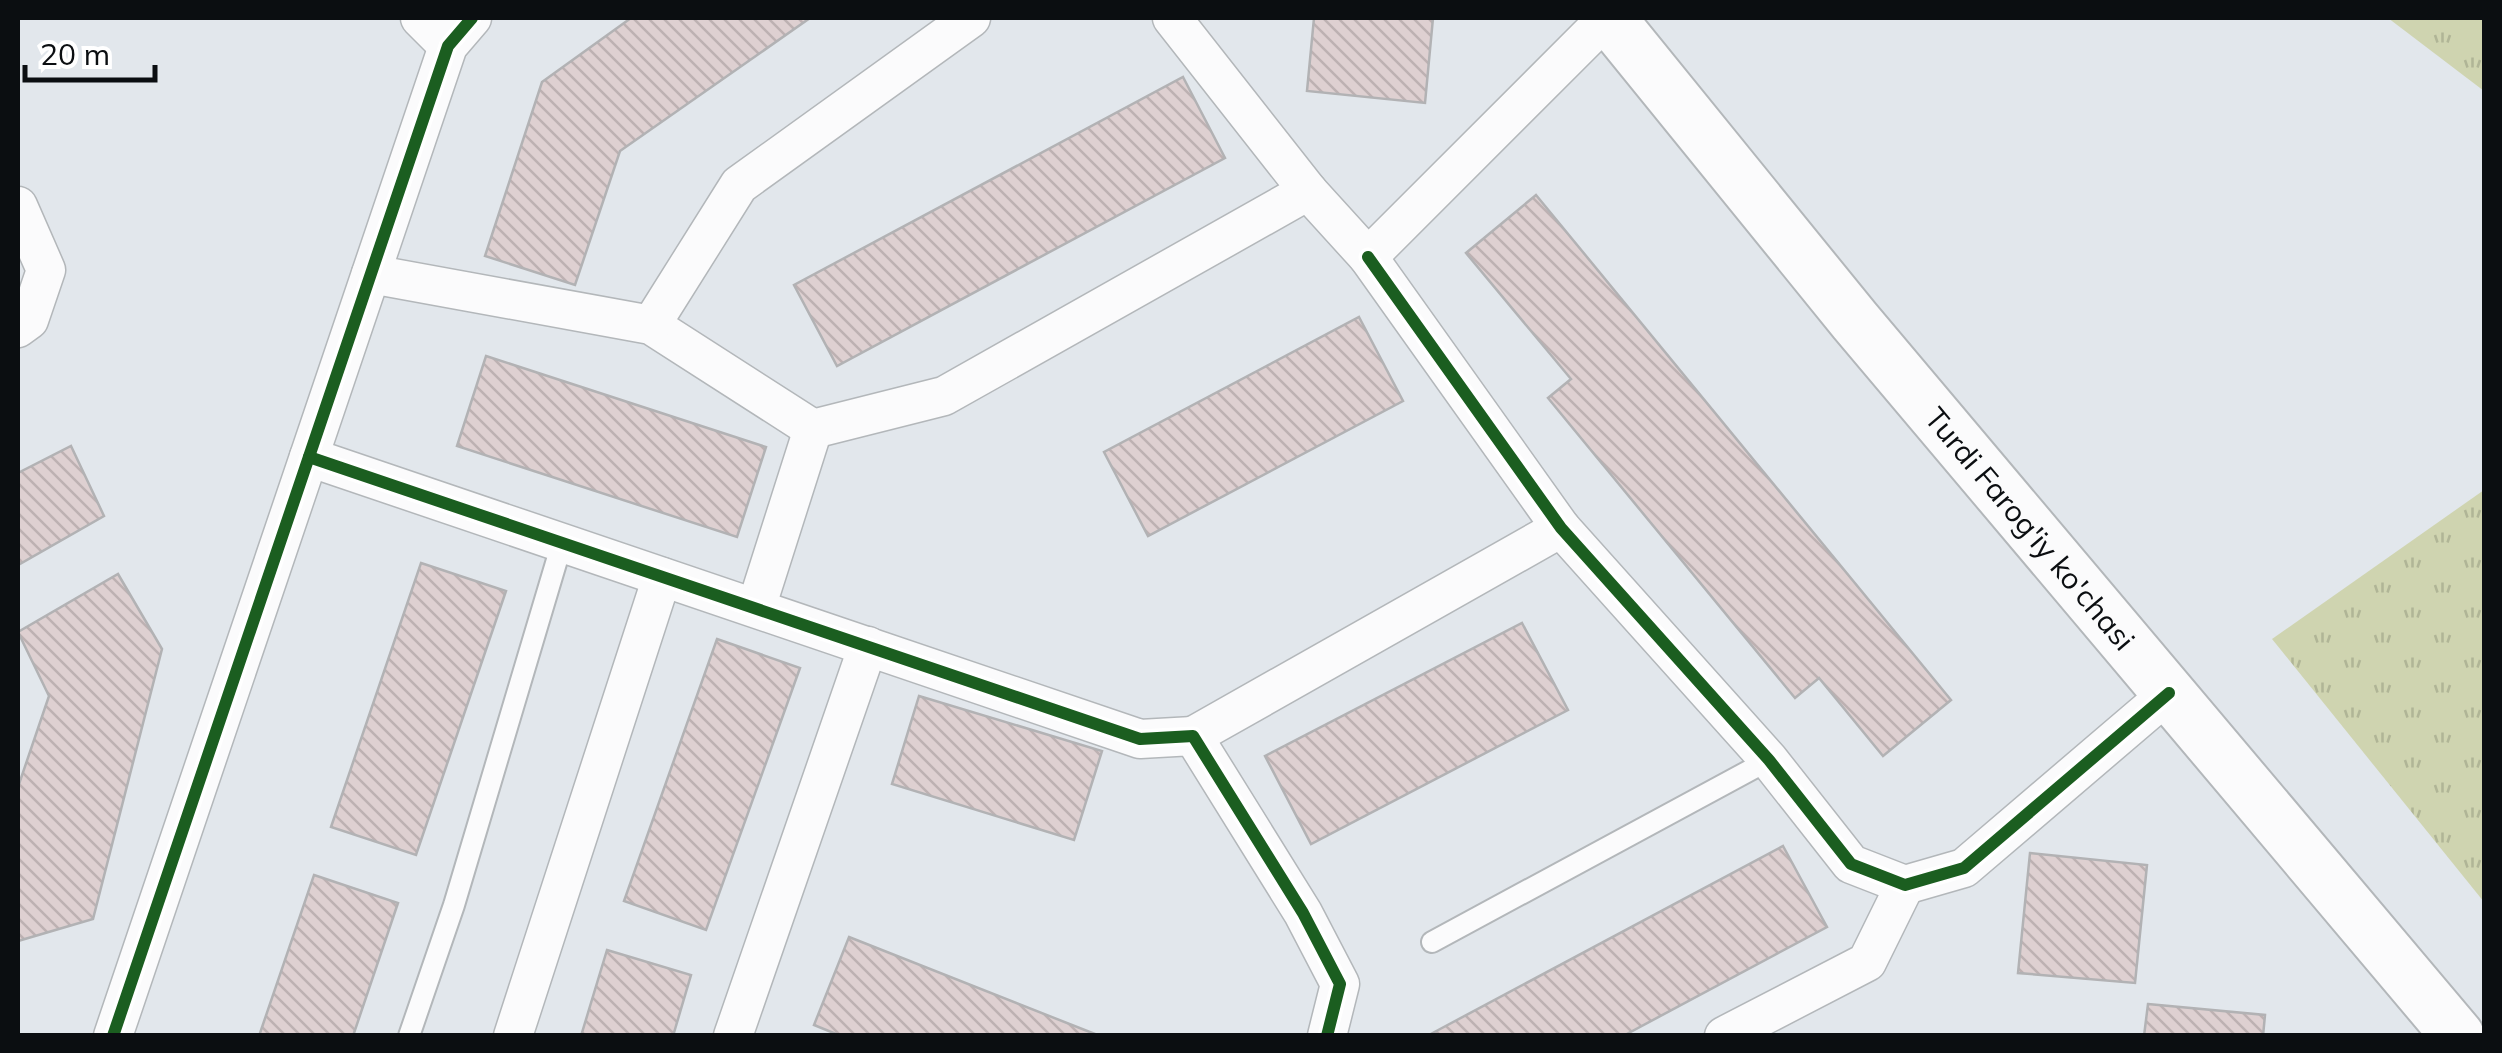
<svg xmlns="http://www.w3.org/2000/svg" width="2502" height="1053" font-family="Mulish,sans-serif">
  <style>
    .grass { fill: url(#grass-tufts) }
    .building { fill: url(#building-back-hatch); stroke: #b2b2b4; stroke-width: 2.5 }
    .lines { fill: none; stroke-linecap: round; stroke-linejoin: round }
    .lane-casing { stroke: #b3b7ba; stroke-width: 24 }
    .street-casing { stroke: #b3b7ba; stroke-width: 41 }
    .secondary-casing { stroke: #b3b7ba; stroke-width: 56 }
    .lane { stroke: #fbfbfc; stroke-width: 20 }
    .street { stroke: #fbfbfc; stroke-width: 38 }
    .secondary { stroke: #fbfbfc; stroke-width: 52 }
    .cycleway-casing { stroke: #fff; stroke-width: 19 }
    .cycleway { stroke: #1b5e20; stroke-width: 12 }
    .labels { text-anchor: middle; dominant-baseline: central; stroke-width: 8; stroke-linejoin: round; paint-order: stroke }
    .street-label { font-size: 30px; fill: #0b0e11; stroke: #fff }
  </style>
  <defs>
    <pattern id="grass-tufts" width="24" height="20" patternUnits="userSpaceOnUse" patternTransform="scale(2.5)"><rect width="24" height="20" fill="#cfd4b0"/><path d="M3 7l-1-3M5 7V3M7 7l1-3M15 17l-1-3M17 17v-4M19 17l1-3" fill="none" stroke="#b0b596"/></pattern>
    <pattern id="building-back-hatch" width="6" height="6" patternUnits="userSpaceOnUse" patternTransform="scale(2.5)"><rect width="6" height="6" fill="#ded0d1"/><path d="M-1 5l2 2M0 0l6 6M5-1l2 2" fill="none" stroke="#bdb1b2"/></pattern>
  </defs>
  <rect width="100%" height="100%" fill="#e2e7ec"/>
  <g class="grass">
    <polygon points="2388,18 2484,18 2484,91"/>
    <polygon points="2484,490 2484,902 2272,639"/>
  </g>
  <g class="building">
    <polygon points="631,18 810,18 620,151 575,285 485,256 542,82"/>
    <polygon points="1314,18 1433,18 1425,103 1307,91"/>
    <polygon points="1183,77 1225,158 837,366 794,285"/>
    <polygon points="1536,195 1951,700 1883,756 1819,678 1795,698 1548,398 1571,379 1466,253"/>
    <polygon points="1359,317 1403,401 1148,536 1104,452"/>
    <polygon points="486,356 766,447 737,537 457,446"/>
    <polygon points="71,446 104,516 18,565 18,473"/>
    <polygon points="421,563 506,591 416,855 331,827"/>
    <polygon points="118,574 162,649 93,919 18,941 18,787 49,696 18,632"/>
    <polygon points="1522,623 1568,710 1311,844 1265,756"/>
    <polygon points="717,639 800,668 706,930 624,901"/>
    <polygon points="919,696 1102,751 1074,840 892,784"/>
    <polygon points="1783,846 1827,927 1623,1036 1427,1036"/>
    <polygon points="2030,853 2147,865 2135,983 2018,973"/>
    <polygon points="314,875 398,903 353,1036 259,1036"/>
    <polygon points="849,937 1100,1036 841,1036 814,1025"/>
    <polygon points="607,950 691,975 673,1036 581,1036"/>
    <polygon points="2148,1004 2265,1015 2263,1036 2144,1036"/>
  </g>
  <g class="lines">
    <defs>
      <g id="lane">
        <polyline points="1432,942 1769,760"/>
        <polyline points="409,1036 454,905 562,543"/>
      </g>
      <g id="street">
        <polyline points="420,18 448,46"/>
        <polyline points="1172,18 1308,191 1368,257 1607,18"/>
        <polyline points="18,206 46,270 29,320 18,328"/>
        <polyline points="1368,257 1561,528 1769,760 1851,864 1905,885 1964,868 2169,693"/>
        <polyline points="371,274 651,325 813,429 944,396 1308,191"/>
        <polyline points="651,325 739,185 971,18"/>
        <polyline points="309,457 1140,739 1193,736 1303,913 1340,984 1327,1036"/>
        <polyline points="756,608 813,429"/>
        <polyline points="1193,736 1561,528"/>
        <polyline points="113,1036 448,46 472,18"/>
        <polyline points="513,1036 662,577"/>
        <polyline points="733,1036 868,646"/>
        <polyline points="1724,1036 1867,962 1905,885"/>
      </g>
      <g id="secondary">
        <path id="s1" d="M1609,18L1855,321L2458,1036"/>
      </g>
    </defs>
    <use href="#lane" class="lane-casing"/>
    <use href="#street" class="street-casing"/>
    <use href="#secondary" class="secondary-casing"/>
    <use href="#lane" class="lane"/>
    <use href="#street" class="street"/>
    <use href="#secondary" class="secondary"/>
    <defs>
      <g id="cycleway">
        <polyline points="1368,257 1561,528 1769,760 1851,864 1905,885 1964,868 2169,693"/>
        <polyline points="309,457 1140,739 1193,736 1303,913 1340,984 1327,1036"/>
        <polyline points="113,1036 448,46 472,18"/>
      </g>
    </defs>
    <use href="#cycleway" class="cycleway-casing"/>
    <use href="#cycleway" class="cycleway"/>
  </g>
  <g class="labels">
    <g class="street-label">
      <text stroke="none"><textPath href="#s1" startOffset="662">Turdi Farog'iy ko'chasi</textPath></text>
    </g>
  </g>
  <rect width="2502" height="1053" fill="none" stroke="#0b0e11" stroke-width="40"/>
  <path d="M25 65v15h130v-15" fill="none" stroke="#0b0e11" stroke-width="5"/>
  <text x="40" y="65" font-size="30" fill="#0b0e11" stroke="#ffffff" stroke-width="8" paint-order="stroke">20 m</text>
</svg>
